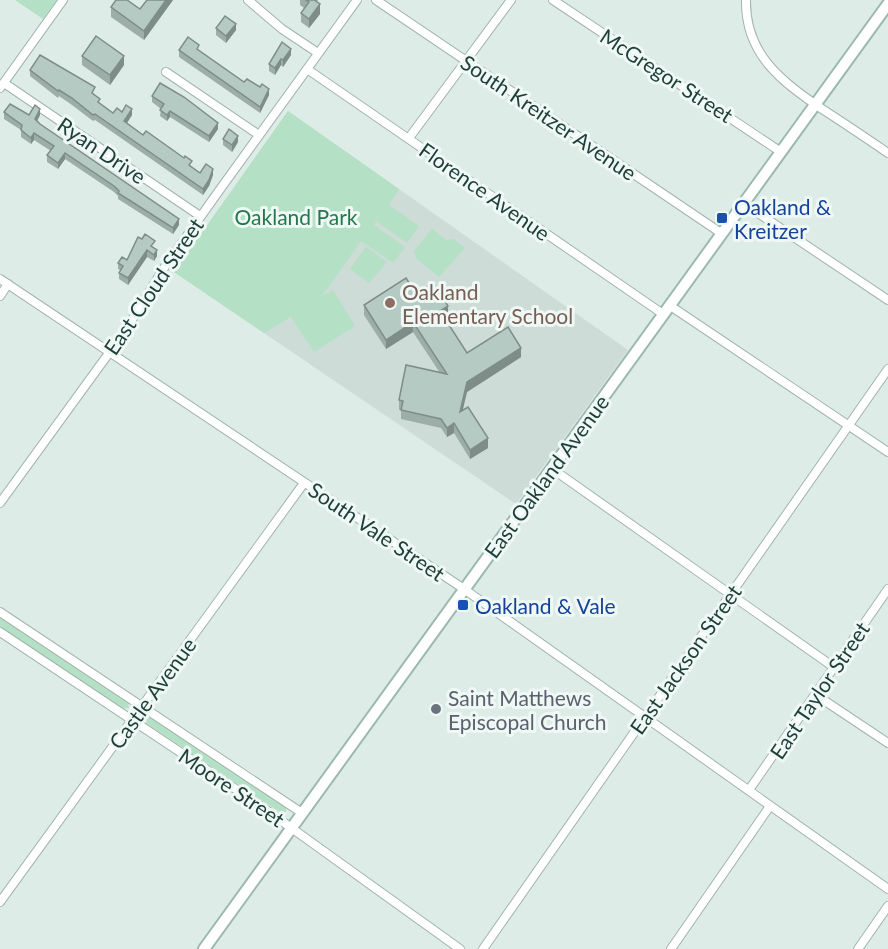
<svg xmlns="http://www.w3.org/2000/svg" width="888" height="949" font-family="Lato,sans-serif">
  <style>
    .built { fill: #cddcd6 }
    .green { fill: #b4e0c5 }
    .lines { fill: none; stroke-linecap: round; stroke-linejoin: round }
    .street-casing { stroke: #a1b4af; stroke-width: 10 }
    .secondary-casing { stroke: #9cb9b1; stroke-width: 14 }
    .street { stroke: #fff; stroke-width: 8 }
    .secondary { stroke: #fff; stroke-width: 10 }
    .wall { fill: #9daea9 }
    .shaded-wall { fill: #7f8d89 }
    .building { fill: #b6cac4; stroke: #7f8d89; stroke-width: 1.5 }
    .transit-dot { fill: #1a4fb4; stroke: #eff8f5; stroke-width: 2 }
    .education-dot { fill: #8d6e63; stroke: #eff8f5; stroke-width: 2 }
    .worship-dot { fill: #6b7280; stroke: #eff8f5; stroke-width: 2 }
    .labels { text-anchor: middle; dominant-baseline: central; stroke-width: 6; stroke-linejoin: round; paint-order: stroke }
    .street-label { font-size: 21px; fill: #1e3e38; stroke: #eff8f5 }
    .transit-label { font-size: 21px; fill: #164399; stroke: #eff8f5; text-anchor: start }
    .park-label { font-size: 21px; fill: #23794d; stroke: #eff8f5 }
    .education-label { font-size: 21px; fill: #785e54; stroke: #eff8f5; text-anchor: start }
    .worship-label { font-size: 21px; fill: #5b616d; stroke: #eff8f5; text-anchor: start }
  </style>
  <rect width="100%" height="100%" fill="#deece7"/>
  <polygon class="built" points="288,111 628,350 516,504 174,272"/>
  <g class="green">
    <polygon points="15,0 57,0 43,19"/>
    <polygon points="288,111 399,189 389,205 419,226 407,243 376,221 374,225 405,247 393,263 361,241 322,296 333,290 355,326 314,352 291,317 264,333 174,272"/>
    <polygon points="432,229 446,240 453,239 465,248 439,277 416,258 414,251"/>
    <polygon points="366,247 387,262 369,283 350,269"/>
    <polygon points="0,615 128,701 129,708 122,708 0,627"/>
    <polygon points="151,717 286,807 286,812 281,813 146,723 147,719"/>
  </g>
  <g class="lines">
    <defs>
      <g id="street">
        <polyline points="248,0 282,29 318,53"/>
        <polyline points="376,0 721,233"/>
        <polyline points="553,0 781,152"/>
        <path d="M746,0C745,54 781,81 822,109C844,123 866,138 888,153"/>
        <polyline points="307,69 663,314"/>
        <polyline points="166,72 259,135"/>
        <polyline points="4,83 200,216"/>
        <polyline points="0,88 63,0"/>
        <polyline points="409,138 511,0"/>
        <polyline points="743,203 888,300"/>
        <polyline points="0,279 464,589 888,889"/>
        <polyline points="0,296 8,284"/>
        <polyline points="669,305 888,452"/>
        <polyline points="551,468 835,668"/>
        <polyline points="0,503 125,331 164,268 221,188 357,0"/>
        <polyline points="0,612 302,813"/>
        <polyline points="0,632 258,804 460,949"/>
        <polyline points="816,695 888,743"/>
        <polyline points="749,790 888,589"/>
        <polyline points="0,902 304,483"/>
        <polyline points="483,949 888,369"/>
        <polyline points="671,949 770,806"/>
        <polyline points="858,949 888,906"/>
      </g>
      <polyline id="secondary" points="204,949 888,4"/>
    </defs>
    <use href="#street" class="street-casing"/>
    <use href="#secondary" class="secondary-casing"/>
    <use href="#street" class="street"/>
    <use href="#secondary" class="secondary"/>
  </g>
  <g class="wall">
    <polygon points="147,0 173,0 144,40 111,17 111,7 140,9"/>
    <polygon points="300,0 318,0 317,2 320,14 309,28 301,22 301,13 304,8 300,5"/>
    <polygon points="216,28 236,30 226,43 216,35"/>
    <polygon points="179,50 269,95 260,113 179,57"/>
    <polygon points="291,55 283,67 281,65 275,75 269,71 269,64"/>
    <polygon points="82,56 124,65 110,85 82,65"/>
    <polygon points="30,70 95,94 95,95 100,104 113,113 122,112 132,115 126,123 200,173 213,175 209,186 203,195 95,120 93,121 72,105 59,96 58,98 30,76"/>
    <polygon points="152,96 218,129 209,142 170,117 167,121 160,116 161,109 152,102"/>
    <polygon points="4,112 29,115 40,115 37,121 40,124 179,225 173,234 118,199 118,196 114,192 65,159 58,169 47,162 47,155 51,151 34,140 31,144 21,137 21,130 4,119"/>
    <polygon points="223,139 238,142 232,152 223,145"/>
    <polygon points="138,237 155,248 157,256 154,261 147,257 128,285 119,279 119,273 120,270 118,269 118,263 127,260"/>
    <polygon points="416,294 448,315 444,318 467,353 521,357 467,392 462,411 488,448 470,459 454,433 447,437 441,428 401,419 401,410 399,410 399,400 440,373 413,332 386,349 364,315 364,305"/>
  </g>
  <g class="shaded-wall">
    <polygon points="166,0 173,0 144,40 144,31"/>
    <polygon points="320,4 320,14 309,28 309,19"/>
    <polygon points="236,24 236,30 226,43 226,36"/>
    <polygon points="291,49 291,55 283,67 283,60"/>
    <polygon points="124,56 124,65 110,85 110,75"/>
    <polygon points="281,59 281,65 275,75 275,68"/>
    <polygon points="269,89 269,95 260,113 260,107"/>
    <polygon points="40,109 40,115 35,125 35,119"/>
    <polygon points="132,109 132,115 124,128 124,121"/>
    <polygon points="170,111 170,117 167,121 167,115"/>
    <polygon points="218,123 218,129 209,142 209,136"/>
    <polygon points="34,133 34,140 31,144 31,138"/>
    <polygon points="238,136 238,142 232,152 232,145"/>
    <polygon points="65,153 65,159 58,169 58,163"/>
    <polygon points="213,169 213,175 209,186 203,195 203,189"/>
    <polygon points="179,219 179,225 173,234 173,228"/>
    <polygon points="147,250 147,257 128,285 128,278"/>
    <polygon points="157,250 157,256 154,261 154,255"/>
    <polygon points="448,306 448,315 440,321 440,311"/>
    <polygon points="413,322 413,332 386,349 386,340"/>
    <polygon points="521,348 521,357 467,392 460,422 460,412 467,382"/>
    <polygon points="454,423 454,433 447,437 447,428"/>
    <polygon points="488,438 488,448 470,459 470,450"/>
  </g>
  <g class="building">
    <polygon points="116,0 127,0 140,9 147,0 166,0 144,31 111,7"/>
    <polygon points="306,0 314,0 320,4 309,19 301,13 309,2"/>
    <polygon points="225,16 236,24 226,36 216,28"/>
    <polygon points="96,36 124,56 110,75 82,56"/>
    <polygon points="188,37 199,45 197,49 244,82 247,79 260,87 262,84 269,89 260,107 179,50"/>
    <polygon points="282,42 291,49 283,60 281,59 275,68 269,64"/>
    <polygon points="40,55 95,87 92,93 100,99 98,102 113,113 117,108 122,112 126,105 132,109 124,121 143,135 146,131 184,158 185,156 192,161 189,165 200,173 206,164 213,169 209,180 203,189 95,114 93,115 72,98 59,90 58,91 30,70"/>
    <polygon points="160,83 184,97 218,123 209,136 170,111 167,115 160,110 164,104 152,96"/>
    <polygon points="10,104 29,115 35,105 40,109 35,119 40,124 179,219 173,228 118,193 119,191 114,186 65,153 58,163 47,155 54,146 34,133 31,138 21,130 22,125 4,112"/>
    <polygon points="229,129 238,136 232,145 223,139"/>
    <polygon points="145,234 155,241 151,246 157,250 154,255 147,250 128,278 119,273 123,266 118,263 122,257 127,260 138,237 142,239"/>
    <polygon points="406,278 416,294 433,283 448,306 440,311 467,353 508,327 521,348 467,382 460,412 468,407 488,438 470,450 454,423 447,428 441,419 401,410 403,401 399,400 406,365 447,374 413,322 386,340 364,305"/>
  </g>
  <g class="transit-dot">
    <rect x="716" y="212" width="12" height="12" rx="3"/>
    <rect x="457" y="599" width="12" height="12" rx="3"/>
  </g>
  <circle class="education-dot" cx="390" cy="303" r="6"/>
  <circle class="worship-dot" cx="436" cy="709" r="6"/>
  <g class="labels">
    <g class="street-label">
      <text transform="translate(667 75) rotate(33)">McGregor Street</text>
      <text transform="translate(549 117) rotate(34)">South Kreitzer Avenue</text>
      <text transform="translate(102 150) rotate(34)">Ryan Drive</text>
      <text transform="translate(485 191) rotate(35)">Florence Avenue</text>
      <text transform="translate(153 286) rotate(-56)">East Cloud Street</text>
      <text transform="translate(546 476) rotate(-54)">East Oakland Avenue</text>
      <text transform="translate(377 531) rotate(34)">South Vale Street</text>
      <text transform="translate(685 659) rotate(-55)">East Jackson Street</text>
      <text transform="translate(819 690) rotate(-56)">East Taylor Street</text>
      <text transform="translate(152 693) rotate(-54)">Castle Avenue</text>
      <text transform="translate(232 787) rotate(34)">Moore Street</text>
    </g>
    <g class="transit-label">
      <text x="734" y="206">Oakland &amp;<tspan x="734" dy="24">Kreitzer</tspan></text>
      <text x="475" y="605">Oakland &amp; Vale</text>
    </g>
    <g class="park-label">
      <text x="296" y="216">Oakland Park</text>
    </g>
    <g class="education-label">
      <text x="402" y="291">Oakland<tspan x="402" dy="24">Elementary School</tspan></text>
    </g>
    <g class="worship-label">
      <text x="448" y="697">Saint Matthews<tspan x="448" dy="24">Episcopal Church</tspan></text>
    </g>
  </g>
</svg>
